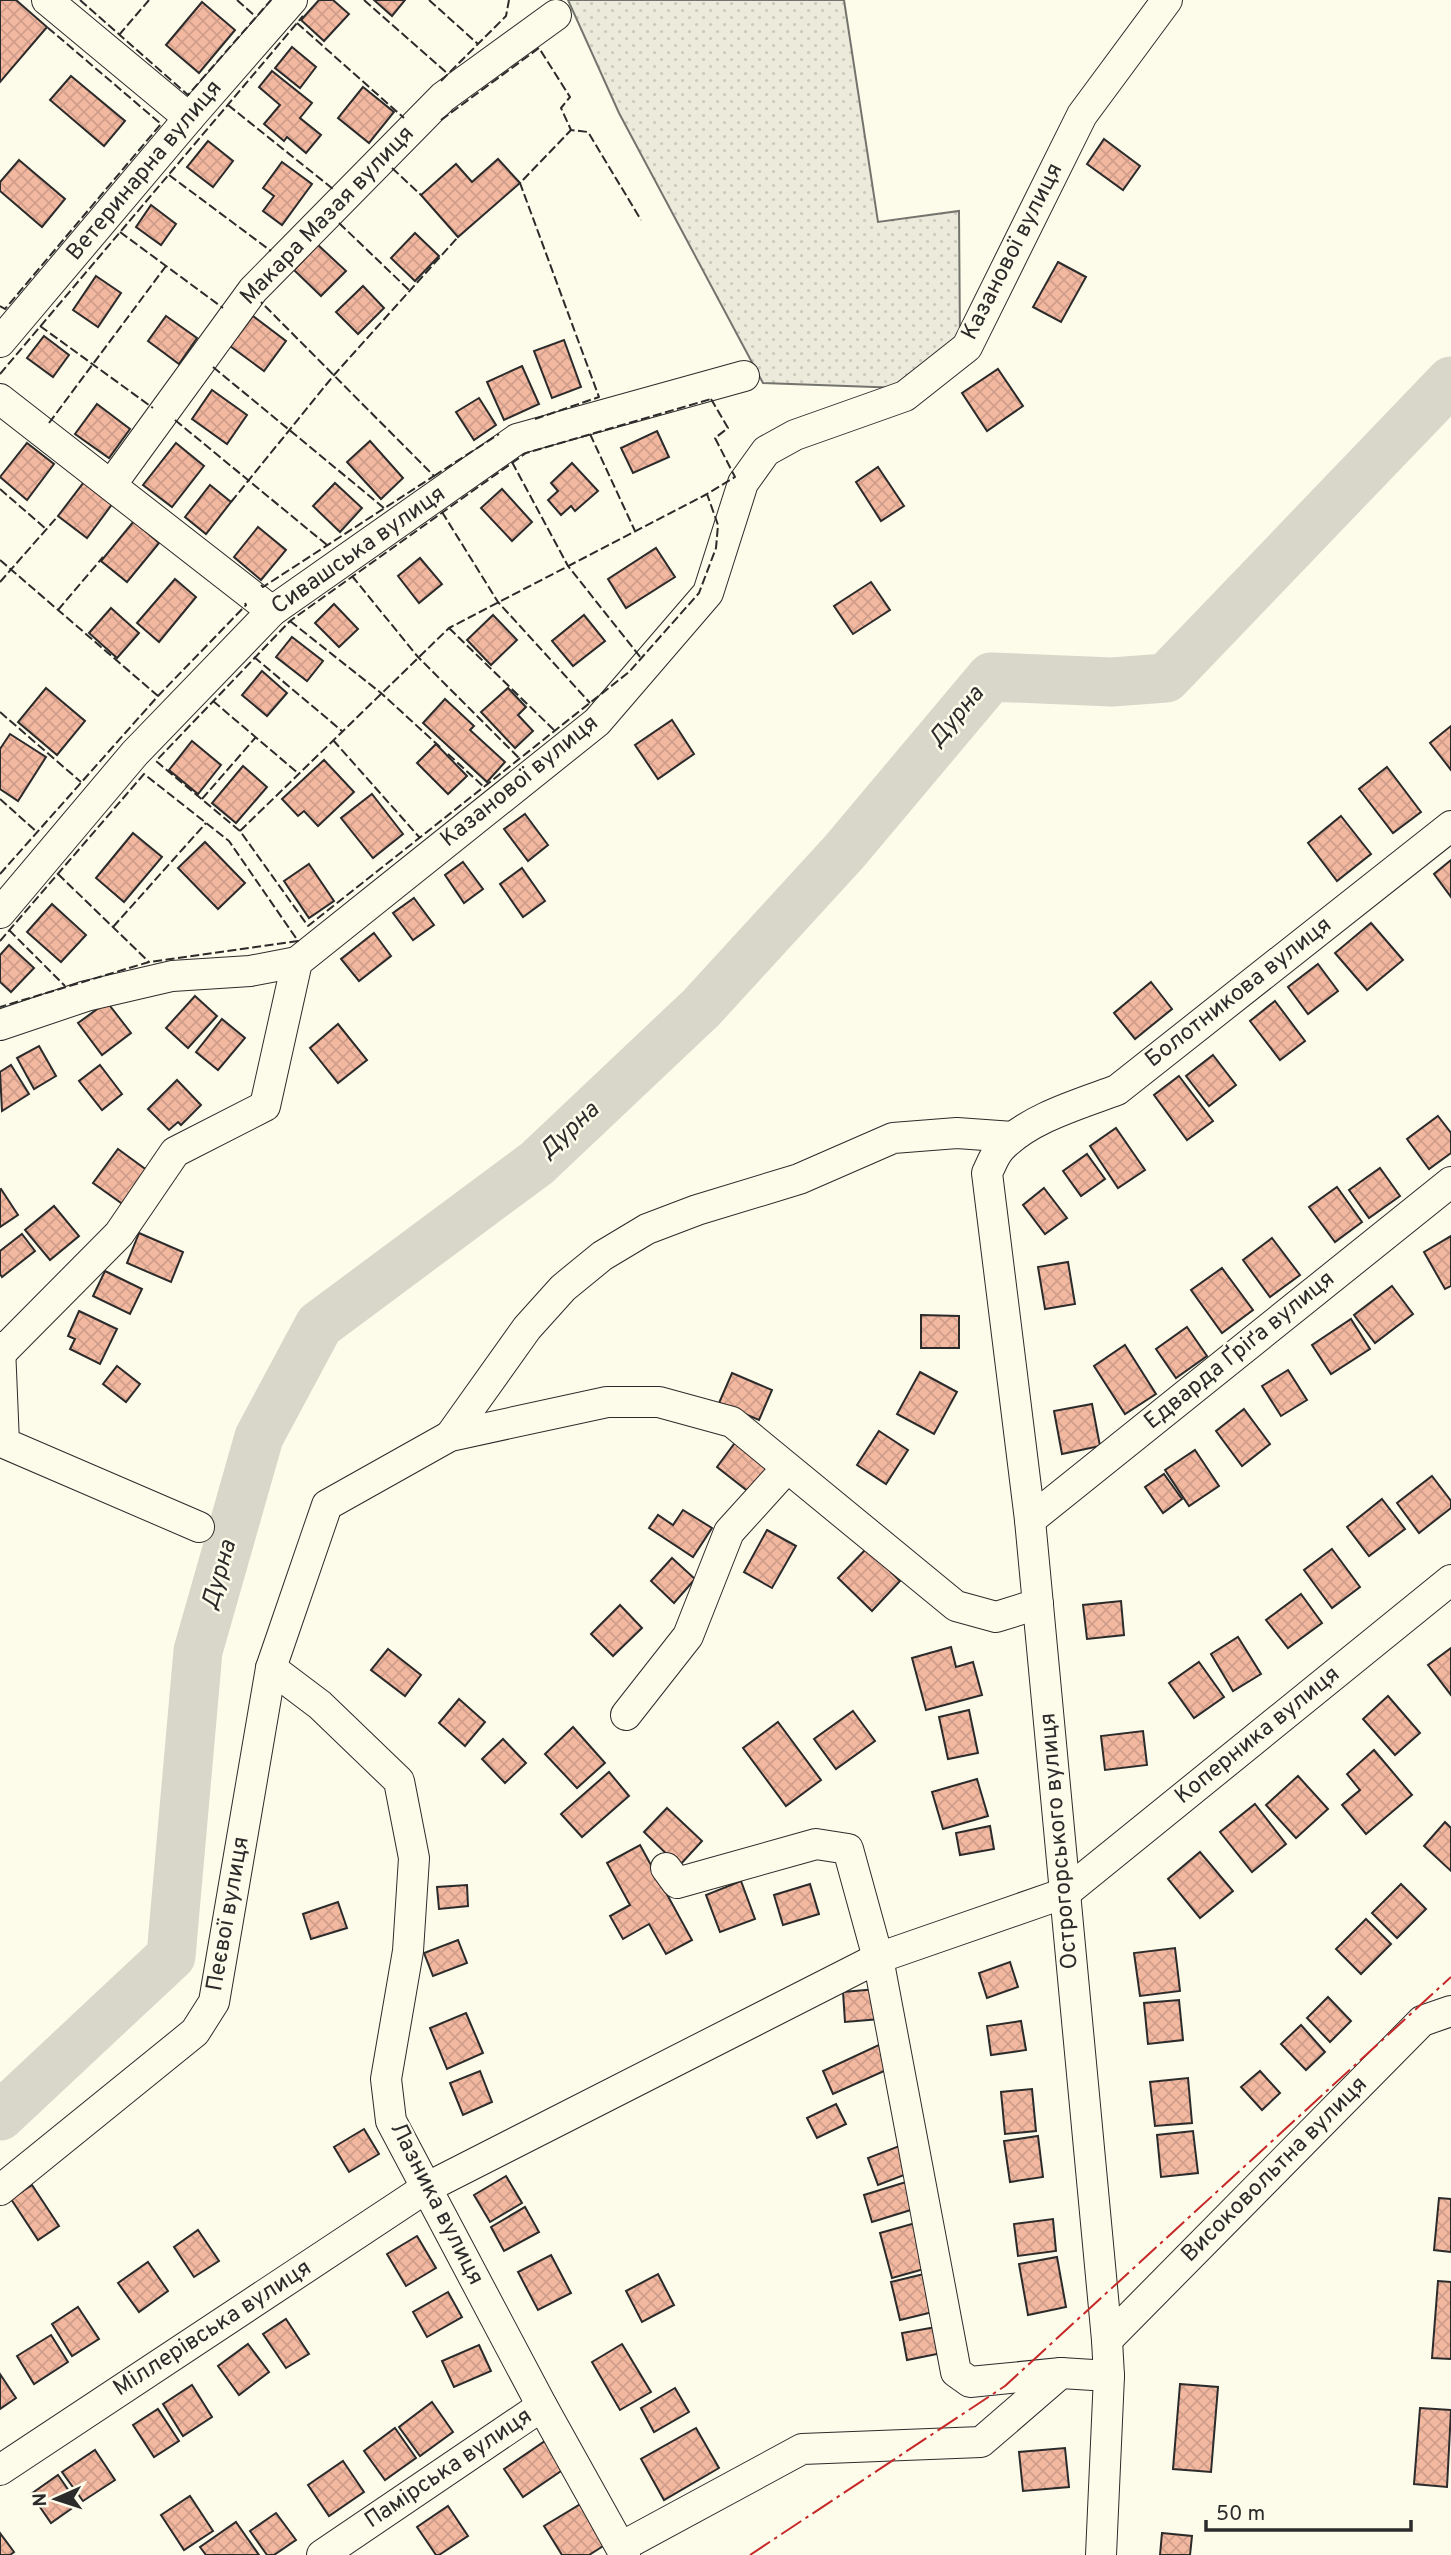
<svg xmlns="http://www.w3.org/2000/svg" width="1451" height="2555" font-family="Overpass,sans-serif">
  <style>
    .grass { fill: url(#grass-dots); stroke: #74746e; stroke-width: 2 }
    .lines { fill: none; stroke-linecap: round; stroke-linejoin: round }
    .river { stroke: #d8d7c9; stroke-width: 49 }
    .building { fill: url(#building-cross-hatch); stroke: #2b2b2b; stroke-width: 2 }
    .minor-casing { stroke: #2b2b2b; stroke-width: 32 }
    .minor { stroke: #fdfbea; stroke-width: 30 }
    .fence { stroke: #2b2b2b; stroke-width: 2; stroke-dasharray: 9 3.5; stroke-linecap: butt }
    .power { stroke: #c62828; stroke-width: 2; stroke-dasharray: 24 5 3.5 5; stroke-linecap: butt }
    .labels { text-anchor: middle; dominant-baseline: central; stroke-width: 5; stroke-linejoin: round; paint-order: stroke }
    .street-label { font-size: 23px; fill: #2b2b2b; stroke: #fdfbea }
    .water-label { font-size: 24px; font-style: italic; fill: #2b2b2b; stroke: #fdfbea }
  </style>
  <defs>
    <pattern id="grass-dots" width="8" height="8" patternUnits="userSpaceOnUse" patternTransform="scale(1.75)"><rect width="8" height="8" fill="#ecebdb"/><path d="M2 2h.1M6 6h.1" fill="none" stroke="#cbcabc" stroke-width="1.8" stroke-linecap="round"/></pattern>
    <pattern id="building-cross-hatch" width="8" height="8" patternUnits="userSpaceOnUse" patternTransform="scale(1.75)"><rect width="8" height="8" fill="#f2b8a0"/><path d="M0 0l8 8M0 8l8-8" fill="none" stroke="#d09e8a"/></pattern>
  </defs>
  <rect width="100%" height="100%" fill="#fdfbea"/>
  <polygon class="grass" points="568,0 844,0 878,222 959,211 960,344 902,388 763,383 619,113"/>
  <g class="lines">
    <polyline class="river" points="0,2116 171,1956 198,1651 259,1437 319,1325 537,1163 701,1008 844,852 991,677 1112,682 1166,678 1451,381"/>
  </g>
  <g class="building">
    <polygon points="0,0 16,0 47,27 0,82"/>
    <polygon points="319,0 333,0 349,14 324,41 301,20"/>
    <polygon points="374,0 405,0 392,16"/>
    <polygon points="202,2 235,30 199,73 166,45"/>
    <polygon points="292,47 316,67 300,88 275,68"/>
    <polygon points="272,71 312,103 300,118 321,135 306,153 287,137 284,141 264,124 280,105 259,87"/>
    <polygon points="71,76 125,121 104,146 50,100"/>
    <polygon points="363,87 394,112 369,143 338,118"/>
    <polygon points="1104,139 1140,166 1123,190 1087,164"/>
    <polygon points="208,141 233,161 213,187 187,167"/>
    <polygon points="498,159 520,183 458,237 421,195 456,164 472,182"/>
    <polygon points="19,160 65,199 42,227 0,191 0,182"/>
    <polygon points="282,162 312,184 282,225 263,211 274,196 263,188"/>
    <polygon points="151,205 176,224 161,245 136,227"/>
    <polygon points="415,233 439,256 415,281 391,258"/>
    <polygon points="318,245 346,271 321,296 294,270"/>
    <polygon points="1058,262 1086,277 1061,322 1033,307"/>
    <polygon points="96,276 121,293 98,327 73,310"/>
    <polygon points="363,286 384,308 358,334 336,312"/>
    <polygon points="166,316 197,338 179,364 148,341"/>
    <polygon points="253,316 286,341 264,371 230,346"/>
    <polygon points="44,336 69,355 53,377 27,358"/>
    <polygon points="564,340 581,387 552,398 534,351"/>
    <polygon points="522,366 539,404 504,420 487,382"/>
    <polygon points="998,369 1023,406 987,431 962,393"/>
    <polygon points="212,390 247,415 227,444 192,419"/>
    <polygon points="479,398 496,425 474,440 456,412"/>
    <polygon points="97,404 130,429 109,458 75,434"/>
    <polygon points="657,431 669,457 633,473 621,448"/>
    <polygon points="370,441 403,478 381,499 347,462"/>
    <polygon points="27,443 54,464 27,500 0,477"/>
    <polygon points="176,443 204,466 172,507 143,485"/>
    <polygon points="572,463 598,491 575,511 571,506 561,515 548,500 558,491 551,483"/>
    <polygon points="878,467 904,506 881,521 856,482"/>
    <polygon points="84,482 113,503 87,538 58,516"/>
    <polygon points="335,483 362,508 340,532 313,506"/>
    <polygon points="210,485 231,502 206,534 185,517"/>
    <polygon points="502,489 532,522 512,541 481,508"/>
    <polygon points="134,521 159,543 127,582 101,561"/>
    <polygon points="258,527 286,550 261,580 234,557"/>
    <polygon points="656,548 675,577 626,608 608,579"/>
    <polygon points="420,558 442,584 419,603 398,576"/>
    <polygon points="175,579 196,597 159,642 137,623"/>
    <polygon points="871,582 890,610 853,634 834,606"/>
    <polygon points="334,604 358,629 339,647 315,623"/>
    <polygon points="111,608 139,633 117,658 89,633"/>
    <polygon points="493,615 517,640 491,665 467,640"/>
    <polygon points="584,615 605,641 573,666 552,641"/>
    <polygon points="292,637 323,661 307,681 276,657"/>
    <polygon points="262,671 287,693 267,716 242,695"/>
    <polygon points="46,688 85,721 57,755 18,722"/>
    <polygon points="508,688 526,707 518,715 533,731 515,748 481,712"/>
    <polygon points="445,699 474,726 470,730 505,762 487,782 423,723"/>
    <polygon points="672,720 694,754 658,779 635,745"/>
    <polygon points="1451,726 1451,770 1430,743"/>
    <polygon points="10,734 46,757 18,801 0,789 0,749"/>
    <polygon points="192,741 221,765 198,794 169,770"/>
    <polygon points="436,744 467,776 448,794 417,763"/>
    <polygon points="324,760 354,792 318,826 304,811 298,816 282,799"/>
    <polygon points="243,766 267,787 236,823 212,803"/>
    <polygon points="1387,767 1421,812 1393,833 1359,789"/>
    <polygon points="372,794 403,834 373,858 341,818"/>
    <polygon points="525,814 548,845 528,861 504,829"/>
    <polygon points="1341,816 1371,854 1337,881 1308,843"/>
    <polygon points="133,833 162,857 124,902 96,878"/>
    <polygon points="205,842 245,883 218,909 178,868"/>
    <polygon points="1451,860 1451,897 1434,874"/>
    <polygon points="463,862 483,889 464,903 445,875"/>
    <polygon points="309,864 334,901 309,918 284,881"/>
    <polygon points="522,868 545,901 523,917 500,884"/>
    <polygon points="414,898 434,925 413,940 393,913"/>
    <polygon points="52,904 86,935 61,962 27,932"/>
    <polygon points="1371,923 1403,960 1367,990 1335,953"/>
    <polygon points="374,933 391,956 359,981 341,959"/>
    <polygon points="9,945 34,968 11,992 0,982 0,955"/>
    <polygon points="1318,964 1338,991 1308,1014 1288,987"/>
    <polygon points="1151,982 1172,1009 1135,1039 1114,1013"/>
    <polygon points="195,996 217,1016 188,1048 166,1028"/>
    <polygon points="1275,1001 1305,1041 1280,1060 1250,1021"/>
    <polygon points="107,1002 131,1033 102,1055 78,1023"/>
    <polygon points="222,1019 245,1038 218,1070 196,1052"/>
    <polygon points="338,1024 367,1060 338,1083 310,1048"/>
    <polygon points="39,1046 56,1076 34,1089 17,1058"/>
    <polygon points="1213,1055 1236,1085 1209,1106 1186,1076"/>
    <polygon points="11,1065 29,1094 2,1111 0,1072"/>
    <polygon points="100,1065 122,1094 102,1110 79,1081"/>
    <polygon points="1179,1076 1213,1121 1187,1140 1154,1095"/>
    <polygon points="177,1080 201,1105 181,1125 178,1122 169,1130 148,1109"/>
    <polygon points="1438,1116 1451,1133 1451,1153 1429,1169 1407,1139"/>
    <polygon points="1116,1128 1145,1170 1118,1188 1090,1146"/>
    <polygon points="118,1149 148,1171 124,1205 93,1183"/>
    <polygon points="1087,1154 1105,1179 1081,1196 1063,1171"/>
    <polygon points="1380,1168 1400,1196 1369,1218 1349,1190"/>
    <polygon points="1337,1187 1362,1222 1335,1242 1309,1207"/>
    <polygon points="1044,1188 1067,1218 1045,1234 1023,1205"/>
    <polygon points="1,1189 18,1215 0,1227 0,1190"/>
    <polygon points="54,1206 79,1236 50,1260 25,1230"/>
    <polygon points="139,1233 183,1252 171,1282 127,1263"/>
    <polygon points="22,1234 35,1251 2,1277 0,1274 0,1251"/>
    <polygon points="1451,1236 1451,1286 1445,1289 1424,1252"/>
    <polygon points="1272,1238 1300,1275 1270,1297 1243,1260"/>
    <polygon points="1068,1262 1075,1304 1045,1309 1038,1267"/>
    <polygon points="1222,1268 1253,1310 1222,1333 1191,1290"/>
    <polygon points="105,1271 142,1289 130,1314 93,1296"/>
    <polygon points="1392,1286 1413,1314 1375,1343 1354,1315"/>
    <polygon points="79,1311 117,1329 100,1364 70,1349 75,1339 68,1336"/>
    <polygon points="921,1315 959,1316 959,1348 921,1348"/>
    <polygon points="1351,1319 1370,1349 1331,1374 1312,1345"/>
    <polygon points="1187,1327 1207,1356 1176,1378 1156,1349"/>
    <polygon points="1125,1345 1156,1394 1125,1414 1094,1366"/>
    <polygon points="117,1366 140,1384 126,1402 103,1384"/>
    <polygon points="1288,1370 1307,1400 1281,1416 1262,1386"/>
    <polygon points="920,1372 957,1392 934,1434 897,1414"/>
    <polygon points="732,1373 772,1390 759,1420 719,1403"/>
    <polygon points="1092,1404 1100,1446 1062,1454 1054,1411"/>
    <polygon points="1244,1409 1270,1444 1242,1466 1216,1431"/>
    <polygon points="879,1431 908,1450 886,1484 857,1465"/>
    <polygon points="740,1436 773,1461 749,1492 717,1467"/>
    <polygon points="1195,1450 1219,1486 1189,1506 1165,1470"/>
    <polygon points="1164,1474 1182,1499 1163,1513 1145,1487"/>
    <polygon points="1432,1476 1451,1501 1451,1508 1419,1533 1397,1503"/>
    <polygon points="1382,1499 1405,1529 1369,1556 1347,1527"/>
    <polygon points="683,1510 712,1528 693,1557 649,1528 658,1515 673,1525"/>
    <polygon points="767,1530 796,1546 772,1588 744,1572"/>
    <polygon points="867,1548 900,1581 872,1611 838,1578"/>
    <polygon points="1332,1549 1360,1587 1332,1608 1304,1570"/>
    <polygon points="672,1558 695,1579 674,1603 651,1581"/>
    <polygon points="1301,1594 1322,1623 1288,1648 1266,1620"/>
    <polygon points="1121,1601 1124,1635 1087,1639 1083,1605"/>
    <polygon points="620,1605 642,1628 613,1656 591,1634"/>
    <polygon points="1238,1637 1261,1674 1233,1691 1211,1654"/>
    <polygon points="951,1647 956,1667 973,1662 982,1695 926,1710 912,1658"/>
    <polygon points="1451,1648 1451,1695 1428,1665"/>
    <polygon points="388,1649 421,1675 405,1696 371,1670"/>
    <polygon points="1199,1662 1224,1697 1194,1718 1169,1683"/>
    <polygon points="1388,1696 1420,1733 1395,1755 1363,1719"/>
    <polygon points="459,1699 485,1722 465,1746 439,1723"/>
    <polygon points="969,1710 978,1753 948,1759 939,1717"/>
    <polygon points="853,1711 875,1741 836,1769 814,1739"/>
    <polygon points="778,1722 821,1780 786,1806 743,1748"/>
    <polygon points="573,1727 605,1763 577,1788 545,1754"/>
    <polygon points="1143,1731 1147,1765 1105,1770 1101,1736"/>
    <polygon points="503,1739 526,1763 505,1783 482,1759"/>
    <polygon points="1374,1750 1412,1795 1366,1834 1342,1805 1360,1790 1347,1774"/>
    <polygon points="609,1772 629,1796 582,1837 561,1814"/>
    <polygon points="1298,1776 1328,1809 1296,1838 1266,1805"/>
    <polygon points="977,1779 988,1816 943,1829 932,1792"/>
    <polygon points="1255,1804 1286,1844 1252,1872 1220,1832"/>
    <polygon points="667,1808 702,1841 679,1866 644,1832"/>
    <polygon points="1445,1822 1451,1828 1451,1871 1424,1846"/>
    <polygon points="990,1826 994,1849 960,1855 956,1833"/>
    <polygon points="640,1845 692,1940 666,1954 649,1924 623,1939 610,1916 630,1905 607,1863"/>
    <polygon points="1200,1852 1233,1891 1200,1918 1168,1879"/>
    <polygon points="741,1881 755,1919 720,1932 706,1895"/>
    <polygon points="810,1884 819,1914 783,1925 774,1895"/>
    <polygon points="1401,1884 1426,1909 1397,1938 1372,1913"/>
    <polygon points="467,1885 468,1906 439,1909 437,1887"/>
    <polygon points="338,1902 347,1928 311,1939 303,1914"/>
    <polygon points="1366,1919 1391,1944 1361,1974 1336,1949"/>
    <polygon points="458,1940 467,1963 433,1976 424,1953"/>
    <polygon points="1175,1948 1180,1991 1140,1996 1134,1953"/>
    <polygon points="1010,1962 1018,1987 987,1998 979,1973"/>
    <polygon points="877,1989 880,2019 845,2022 843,1992"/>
    <polygon points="1328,1997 1351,2021 1330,2042 1307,2018"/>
    <polygon points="1179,2000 1183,2040 1148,2044 1144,2003"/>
    <polygon points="466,2013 483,2053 447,2069 430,2028"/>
    <polygon points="1021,2021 1026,2050 991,2055 987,2026"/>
    <polygon points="1301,2025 1325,2052 1306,2070 1281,2044"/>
    <polygon points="883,2043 893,2067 833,2094 823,2071"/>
    <polygon points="480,2071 492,2102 463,2115 450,2083"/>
    <polygon points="1260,2071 1280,2093 1262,2110 1241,2087"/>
    <polygon points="1188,2078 1192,2123 1155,2126 1150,2082"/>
    <polygon points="1032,2089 1036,2131 1005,2134 1001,2092"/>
    <polygon points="836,2104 846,2124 817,2138 807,2118"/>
    <polygon points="364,2129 379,2154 349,2172 334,2147"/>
    <polygon points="1193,2131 1198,2173 1161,2177 1157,2135"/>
    <polygon points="1038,2136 1043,2177 1010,2182 1004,2141"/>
    <polygon points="902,2145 912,2172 878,2185 868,2158"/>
    <polygon points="506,2176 522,2203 490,2222 474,2195"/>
    <polygon points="906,2182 914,2209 872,2222 864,2195"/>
    <polygon points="32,2185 59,2226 38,2240 11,2199"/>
    <polygon points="1439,2198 1451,2199 1451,2252 1434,2250"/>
    <polygon points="525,2207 539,2232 504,2251 491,2227"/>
    <polygon points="1053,2219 1056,2251 1018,2256 1014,2224"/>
    <polygon points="919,2222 931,2267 892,2278 880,2233"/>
    <polygon points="198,2230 219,2261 194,2277 174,2247"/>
    <polygon points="417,2236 436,2268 406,2286 387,2254"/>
    <polygon points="551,2255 571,2293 538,2310 518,2272"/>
    <polygon points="1057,2257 1066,2307 1028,2315 1019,2264"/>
    <polygon points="148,2262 168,2291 139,2312 118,2283"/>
    <polygon points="928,2273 937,2311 900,2320 891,2282"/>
    <polygon points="658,2274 674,2305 642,2322 626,2291"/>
    <polygon points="1438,2281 1451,2282 1451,2359 1432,2358"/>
    <polygon points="448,2292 462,2317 427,2337 413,2312"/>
    <polygon points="78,2307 99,2339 72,2356 52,2324"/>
    <polygon points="286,2319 309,2354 286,2368 263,2334"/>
    <polygon points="942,2326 947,2352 907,2360 902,2333"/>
    <polygon points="51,2335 68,2362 34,2384 17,2356"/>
    <polygon points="248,2344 269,2372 239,2395 218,2366"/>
    <polygon points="622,2344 651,2392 620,2410 592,2362"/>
    <polygon points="479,2345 491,2371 454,2387 442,2361"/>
    <polygon points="0,2374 16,2398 0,2409"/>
    <polygon points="1180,2384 1218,2387 1211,2472 1173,2469"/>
    <polygon points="192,2385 212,2417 183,2436 163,2404"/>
    <polygon points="675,2388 689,2412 654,2432 641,2408"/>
    <polygon points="432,2402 453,2432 420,2456 399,2427"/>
    <polygon points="1420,2408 1451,2410 1447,2487 1414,2484"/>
    <polygon points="158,2409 179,2441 154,2457 133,2425"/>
    <polygon points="395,2428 416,2458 385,2480 364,2451"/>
    <polygon points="696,2428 719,2468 664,2500 641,2459"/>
    <polygon points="545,2441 564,2469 523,2497 504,2469"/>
    <polygon points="1065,2448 1069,2487 1023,2491 1019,2452"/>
    <polygon points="95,2450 115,2480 83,2501 62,2472"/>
    <polygon points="343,2461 364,2492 329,2516 308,2485"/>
    <polygon points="58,2475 78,2504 51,2523 31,2494"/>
    <polygon points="190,2496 213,2531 184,2550 161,2515"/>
    <polygon points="584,2502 608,2543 589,2555 562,2555 544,2526"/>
    <polygon points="448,2506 468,2536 439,2555 436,2555 417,2527"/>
    <polygon points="276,2513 296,2540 274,2555 267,2555 250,2531"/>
    <polygon points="236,2522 259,2555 206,2555 200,2547"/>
    <polygon points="0,2533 14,2552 10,2555 0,2555"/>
    <polygon points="1162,2533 1192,2536 1190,2555 1160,2555"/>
  </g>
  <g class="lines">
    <defs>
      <g id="minor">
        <polyline points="47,0 189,118"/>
        <polyline points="0,342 189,118 292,0"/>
        <polyline points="0,399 272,611"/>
        <polyline points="111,485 253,290 443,97 556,15"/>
        <polyline points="0,913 135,753 272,611 517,439 744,376"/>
        <polyline points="0,1025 86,996 172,976 250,971 297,962"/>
        <polyline points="0,1347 4,1443 199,1527"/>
        <polyline points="0,1354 119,1234 175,1152 265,1106 297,962 597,722 708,593 743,483 766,451 795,435 905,396 967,347 1082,115 1167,0"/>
        <polyline points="450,1436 527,1328 563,1288 602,1256 647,1229 697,1210 799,1179 893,1138 957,1133 1013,1137"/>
        <polyline points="1030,1520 1451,1182"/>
        <polyline points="271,1668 320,1705 399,1781 414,1858 408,1951 386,2079 391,2121 542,2406 625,2555"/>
        <polyline points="626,1715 688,1636 729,1532 787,1468"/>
        <polyline points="666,1868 677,1883 816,1844 848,1849 878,1958 956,2372 970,2382 1061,2373 1109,2376"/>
        <polyline points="0,2190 195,2032 214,2002 271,1668 327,1505 450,1436 607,1402 659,1402 732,1422 956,1606 996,1617 1038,1604"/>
        <polyline points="1107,2340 1422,2021 1451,2011"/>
        <polyline points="0,2470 426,2188 878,1958 1065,1893 1451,1580"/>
        <polyline points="621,2547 802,2449 981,2442 1061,2373"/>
        <polyline points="322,2555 542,2406"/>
        <path d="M1101,2555L1109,2376L1107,2340L1030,1520L987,1173C991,1165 994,1156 1000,1149C1027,1119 1079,1104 1117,1090L1451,826"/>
      </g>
    </defs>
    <use href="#minor" class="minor-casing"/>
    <use href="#minor" class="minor"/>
    <g class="fence">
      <polyline points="80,0 188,95 271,0"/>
      <polyline points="237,0 256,17"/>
      <polyline points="364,0 448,74"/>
      <polyline points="429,0 478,44"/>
      <polyline points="297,23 404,118"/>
      <polyline points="119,35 149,0"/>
      <polyline points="441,81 506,16 509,0"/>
      <polyline points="228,105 333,189"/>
      <polyline points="441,120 539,48 570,97 561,108 571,130 588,132 641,220"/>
      <polyline points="392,168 421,195"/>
      <polyline points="169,175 271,251"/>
      <polyline points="339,223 410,291"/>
      <polyline points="120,232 223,308"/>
      <polyline points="0,306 5,309 161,124 47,27"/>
      <polyline points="40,326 153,408"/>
      <polyline points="213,367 384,508"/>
      <polyline points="0,374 303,16"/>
      <polygon points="711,399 728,428 715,438 735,477 707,494 718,525 716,548 699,593 629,672 308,926 240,831 156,761 290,621 526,453"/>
      <polyline points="535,419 599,397 520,183 571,130"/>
      <polyline points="175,420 327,545"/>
      <polyline points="49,423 166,266"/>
      <polyline points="590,434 635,531"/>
      <polyline points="512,462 568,566 641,658"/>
      <polyline points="434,476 499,434"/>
      <polyline points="0,489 46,529"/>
      <polyline points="231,502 334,375 458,237"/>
      <polyline points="442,512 498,602 590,703"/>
      <polyline points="0,560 158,696"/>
      <polyline points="352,576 418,657 520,759"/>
      <polyline points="0,582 58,516"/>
      <polyline points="261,585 263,587 434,476 261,302"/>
      <polyline points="58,610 103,557"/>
      <polyline points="290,621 381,693 440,747"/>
      <polyline points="449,628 555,731"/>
      <polyline points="254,657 342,731"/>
      <polyline points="213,701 299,774"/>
      <polyline points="0,712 81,782"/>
      <polyline points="333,740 420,838"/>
      <polyline points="448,754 484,787"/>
      <polyline points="0,799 37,832"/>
      <polyline points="202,799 256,737"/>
      <polyline points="240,831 449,628 707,494"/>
      <polyline points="0,874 158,696 246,605 245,603"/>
      <polyline points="58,874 149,962"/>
      <polyline points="113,927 206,823"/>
      <polyline points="9,930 65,986"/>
      <polyline points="0,941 144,774 229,841 298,941 149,962 0,1007"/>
    </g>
    <polyline class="power" points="750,2555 1005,2386 1451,1977"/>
  </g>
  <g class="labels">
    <g class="street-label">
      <text transform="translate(145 171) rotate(-50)">Ветеринарна вулиця</text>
      <text transform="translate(328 216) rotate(-46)">Макара Мазая вулиця</text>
      <text transform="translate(1013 252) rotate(-63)">Казанової вулиця</text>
      <text transform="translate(359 551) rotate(-35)">Сивашська вулиця</text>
      <text transform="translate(520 782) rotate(-39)">Казанової вулиця</text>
      <text transform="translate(1239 993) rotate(-38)">Болотникова вулиця</text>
      <text transform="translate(1240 1351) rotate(-39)">Едварда Ґріґа вулиця</text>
      <text transform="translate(1258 1736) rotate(-39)">Коперника вулиця</text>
      <text transform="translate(1060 1841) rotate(-95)">Острогорського вулиця</text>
      <text transform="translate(229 1914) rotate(-80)">Пеєвої вулиця</text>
      <text transform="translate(1275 2170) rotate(-45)">Високовольтна вулиця</text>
      <text transform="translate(436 2204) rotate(63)">Лазника вулиця</text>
      <text transform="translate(213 2329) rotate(-33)">Міллерівська вулиця</text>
      <text transform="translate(449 2469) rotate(-34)">Памірська вулиця</text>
    </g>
    <g class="water-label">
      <text transform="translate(957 717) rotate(-50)">Дурна</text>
      <text transform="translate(570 1131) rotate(-43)">Дурна</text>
      <text transform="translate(220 1575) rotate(-74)">Дурна</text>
    </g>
  </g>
  <g transform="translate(56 2499) rotate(267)" stroke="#fdfbea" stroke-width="5" paint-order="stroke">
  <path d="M0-5L12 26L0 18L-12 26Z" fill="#2b2b2b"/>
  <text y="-10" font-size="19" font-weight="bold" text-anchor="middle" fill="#2b2b2b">N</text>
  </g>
  <path d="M1206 2520v10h205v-10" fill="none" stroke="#2b2b2b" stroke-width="3.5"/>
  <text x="1216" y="2520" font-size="21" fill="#2b2b2b" stroke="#fdfbea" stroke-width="5" paint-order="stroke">50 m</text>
</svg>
